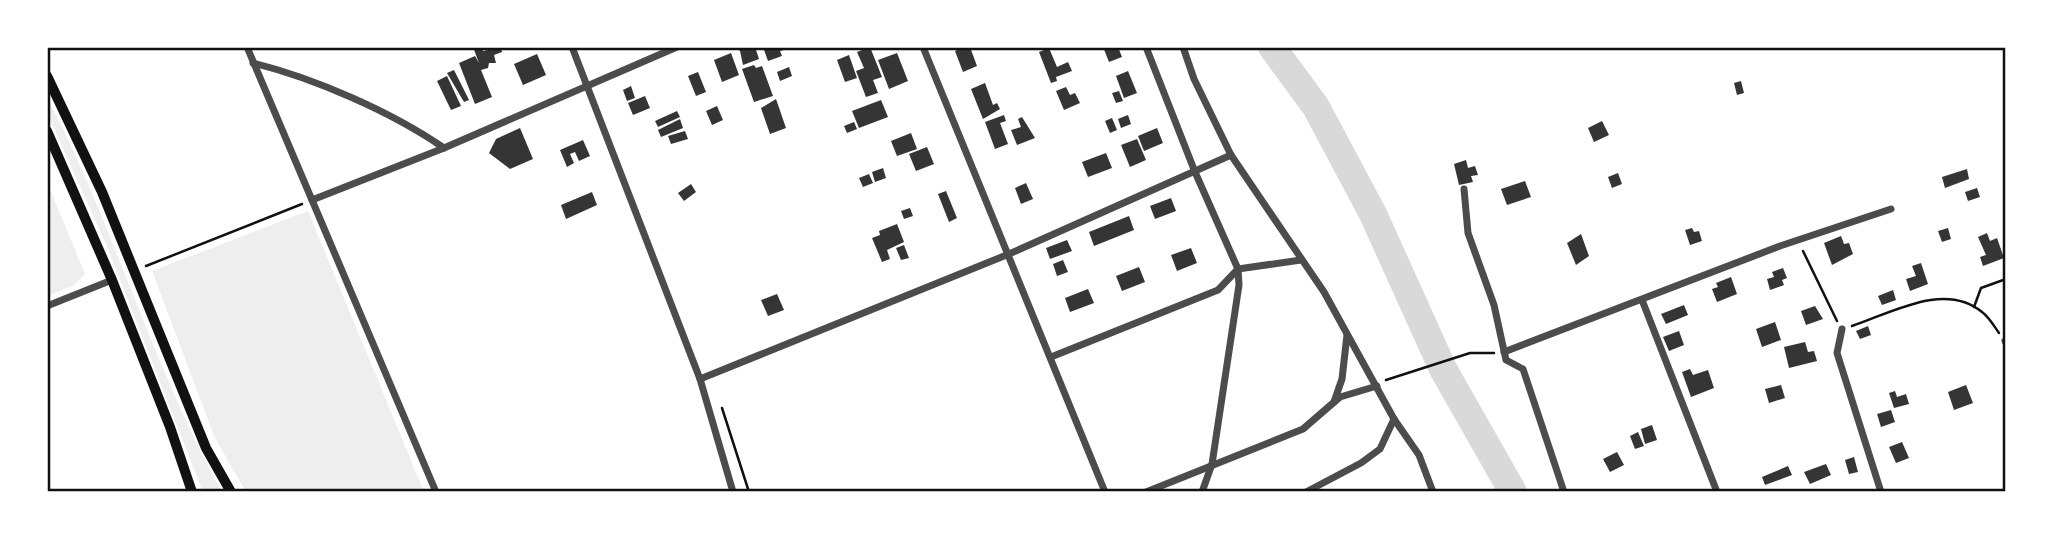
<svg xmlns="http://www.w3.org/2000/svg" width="2053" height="539" font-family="Signika,sans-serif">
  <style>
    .green { fill: #eee }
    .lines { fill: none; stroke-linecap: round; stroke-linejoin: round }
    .river { stroke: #d9d9d9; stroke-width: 28 }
    .building { fill: #353535 }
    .path { stroke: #111; stroke-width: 2.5 }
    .minor { stroke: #4c4c4c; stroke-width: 7 }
    .primary { stroke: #111; stroke-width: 10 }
    .neatline { fill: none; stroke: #111; stroke-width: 2.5 }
  </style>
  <rect width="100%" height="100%" fill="#fff"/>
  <g class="green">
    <path d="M47,97C114,225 152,366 222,492H203L106,244L47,113Z"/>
    <polygon points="47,182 85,274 74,285 47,296"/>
    <polygon points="308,211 424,492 246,492 215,438 152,271"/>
  </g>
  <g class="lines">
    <polyline class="river" points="1272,47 1316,107 1373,214 1443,369 1513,492"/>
  </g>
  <g class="building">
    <polygon points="473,47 482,47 483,51 501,47 502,52 494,55 496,63 489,63 488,68 481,70 492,97 475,104 459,63 475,56 479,63"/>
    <polygon points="736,47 755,47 759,59 743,65 740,51"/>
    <polygon points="763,47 792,47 792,48 780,51 782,56 768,61"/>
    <polygon points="870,47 882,77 873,80 878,93 866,97 856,71 864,68 857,52"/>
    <polygon points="964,47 970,47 977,66 963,72 955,51"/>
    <polygon points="1103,47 1118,47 1122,57 1109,62"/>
    <polygon points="1049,48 1057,67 1068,62 1072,71 1056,77 1057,81 1051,83 1039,52"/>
    <polygon points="731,53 739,75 722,82 714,60"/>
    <polygon points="897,53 908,81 889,89 878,60"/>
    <polygon points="537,54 546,75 523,85 514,64"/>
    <polygon points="849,55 857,78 845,82 837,60"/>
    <polygon points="754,65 756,68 762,66 773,96 754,102 742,69"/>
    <polygon points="789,67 792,76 780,81 777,72"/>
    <polygon points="454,70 469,100 464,102 447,73"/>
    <polygon points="1128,71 1137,93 1124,98 1116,76"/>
    <polygon points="698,72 706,92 696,96 688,76"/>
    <polygon points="447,76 461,106 451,110 437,81"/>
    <polygon points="1741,81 1744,93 1737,95 1734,83"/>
    <polygon points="985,83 993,105 997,103 1000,109 983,119 971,89"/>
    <polygon points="631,86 635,98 627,101 623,90"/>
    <polygon points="1066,87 1070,95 1075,93 1080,103 1064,110 1056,91"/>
    <polygon points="1119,91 1123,101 1116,103 1112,93"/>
    <polygon points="645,96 650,108 633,115 628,103"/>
    <polygon points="776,99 786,128 770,134 761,108"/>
    <polygon points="881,100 888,117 859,128 852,111"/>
    <polygon points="717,106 723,120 712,125 706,111"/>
    <polygon points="677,111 680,117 658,127 655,121"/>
    <polygon points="1004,115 1006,121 1000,123 1008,144 995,149 985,122"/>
    <polygon points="1128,115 1131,124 1121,128 1118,119"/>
    <polygon points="1022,117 1035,138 1017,145 1011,130 1021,127 1018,119"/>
    <polygon points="1112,118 1117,130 1110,133 1105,121"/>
    <polygon points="680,119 683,128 661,137 658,130"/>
    <polygon points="1602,121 1609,135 1594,142 1588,128"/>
    <polygon points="854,122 857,129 847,133 844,126"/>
    <polygon points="520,128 533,159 510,169 489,153 496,139"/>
    <polygon points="1157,128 1163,143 1144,151 1138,136"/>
    <polygon points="685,131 688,139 671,144 668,136"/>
    <polygon points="911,133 917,149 897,156 891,141"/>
    <polygon points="1137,139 1146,160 1130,167 1121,145"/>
    <polygon points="583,140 590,156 579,161 575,152 570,154 574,163 567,167 560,150"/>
    <polygon points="927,147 934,164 916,171 909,154"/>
    <polygon points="1106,153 1112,168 1088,177 1082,162"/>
    <polygon points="1466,160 1468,168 1475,166 1478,175 1471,176 1473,182 1459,185 1454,164"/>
    <polygon points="883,168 886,178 875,182 872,172"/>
    <polygon points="1967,169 1969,179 1945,188 1942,177"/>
    <polygon points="1618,173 1622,184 1612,188 1608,177"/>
    <polygon points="869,174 873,183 863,187 859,178"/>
    <polygon points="1525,181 1531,197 1507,205 1501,189"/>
    <polygon points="1026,183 1033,199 1021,204 1015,188"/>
    <polygon points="691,184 696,192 684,201 678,193"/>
    <polygon points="1977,188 1980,197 1968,201 1965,192"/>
    <polygon points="946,191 957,218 949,222 938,194"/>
    <polygon points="592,192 597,205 566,219 561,205"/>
    <polygon points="1171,198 1176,211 1155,219 1150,206"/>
    <polygon points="910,208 913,216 904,219 901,211"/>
    <polygon points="1129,216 1134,230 1094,246 1089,232"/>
    <polygon points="897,224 904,242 887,250 890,259 882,262 872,238 880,235 879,231"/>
    <polygon points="1692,228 1694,232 1699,231 1702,241 1690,245 1685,230"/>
    <polygon points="1948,228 1951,239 1942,242 1938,231"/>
    <polygon points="1987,233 1990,241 1997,238 2004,258 1983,266 1980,257 1986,255 1978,237"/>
    <polygon points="1581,234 1589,256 1576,265 1567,243"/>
    <polygon points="1841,236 1844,244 1849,243 1853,254 1832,265 1824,243"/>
    <polygon points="1067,240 1072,251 1050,259 1046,248"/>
    <polygon points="904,245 909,258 901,260 896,248"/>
    <polygon points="1191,248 1197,263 1177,271 1171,255"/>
    <polygon points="1063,260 1068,272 1057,276 1053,264"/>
    <polygon points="1921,263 1928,284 1910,291 1906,279 1916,276 1912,266"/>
    <polygon points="1139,267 1145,282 1122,291 1116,276"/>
    <polygon points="1783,268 1787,278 1782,280 1784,285 1770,290 1767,279 1774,277 1772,272"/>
    <polygon points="1731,277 1737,294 1717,302 1712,289 1718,287 1716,283"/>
    <polygon points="1088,289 1094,303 1070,312 1065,298"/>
    <polygon points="1893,290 1896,300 1882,305 1878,296"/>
    <polygon points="777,294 784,310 768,316 761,300"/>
    <polygon points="1684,305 1688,315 1666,324 1661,314"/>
    <polygon points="1815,306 1823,319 1806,325 1801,311"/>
    <polygon points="1775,322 1781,340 1762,347 1756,329"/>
    <polygon points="1868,326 1871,335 1860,339 1856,331"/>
    <polygon points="1679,331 1684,345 1669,351 1663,337"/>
    <polygon points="1805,342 1808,352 1814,351 1817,361 1789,368 1784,347"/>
    <polygon points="1690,369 1693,375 1708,370 1714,388 1691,397 1682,372"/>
    <polygon points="1781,385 1785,398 1769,403 1765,389"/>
    <polygon points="1966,385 1973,403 1954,410 1948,392"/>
    <polygon points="1895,391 1897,397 1906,394 1909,404 1894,408 1889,393"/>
    <polygon points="1891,410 1895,422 1881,427 1877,414"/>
    <polygon points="1652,425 1657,440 1645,444 1641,429"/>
    <polygon points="1638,432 1644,446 1635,449 1630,436"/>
    <polygon points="1902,442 1909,458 1896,463 1889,447"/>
    <polygon points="1617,452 1624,465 1610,472 1603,459"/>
    <polygon points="1854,457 1858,472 1849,474 1845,460"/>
    <polygon points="1826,464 1831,475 1810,484 1804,472"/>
    <polygon points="1788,466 1792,475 1765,485 1762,477"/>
  </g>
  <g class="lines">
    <g class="path">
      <polyline points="1803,251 1837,321"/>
      <polyline points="146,266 302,204"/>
      <polyline points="1974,307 1981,288 2006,279"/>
      <path d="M1852,326C1891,313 1945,281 1982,312C1989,317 1994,326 1999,333"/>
      <polyline points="1386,380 1470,353 1494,353"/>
      <polyline points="722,408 749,492"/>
    </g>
    <g class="minor">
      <polyline points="247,47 436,492"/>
      <polyline points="572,47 700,379 733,492"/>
      <polyline points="923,47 1105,492"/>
      <polyline points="1146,47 1195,172 1238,269 1239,285 1212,464 1202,492"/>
      <polyline points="1183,47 1194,79 1231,155 1324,292 1394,419 1419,455 1433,492"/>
      <path d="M253,63C314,78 392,112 444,148"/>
      <polyline points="1464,189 1468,233 1494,305 1506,360 1523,369 1564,492"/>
      <polyline points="312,200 444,148 677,47"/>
      <polyline points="1642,300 1717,492"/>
      <polyline points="47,306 112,280"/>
      <polyline points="1842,329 1837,353 1881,492"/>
      <polyline points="2005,341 2006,343"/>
      <polyline points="1504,352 1780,246 1891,209"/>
      <polyline points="1051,357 1218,290 1238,269 1301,260"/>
      <polyline points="700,379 1009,254 1231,155"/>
      <polyline points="1334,402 1342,379 1347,335"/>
      <polyline points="1146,492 1303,429 1340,397 1377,386"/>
      <polyline points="1306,492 1361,463 1380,449 1394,419"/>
    </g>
    <g class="primary">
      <polyline points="47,76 102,192 206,448 231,492"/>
      <polyline points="47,131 112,280 170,427 192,492"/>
    </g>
  </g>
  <rect width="2053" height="539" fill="none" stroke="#ffffff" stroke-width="98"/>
  <rect x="49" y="49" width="1955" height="441" class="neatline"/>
</svg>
